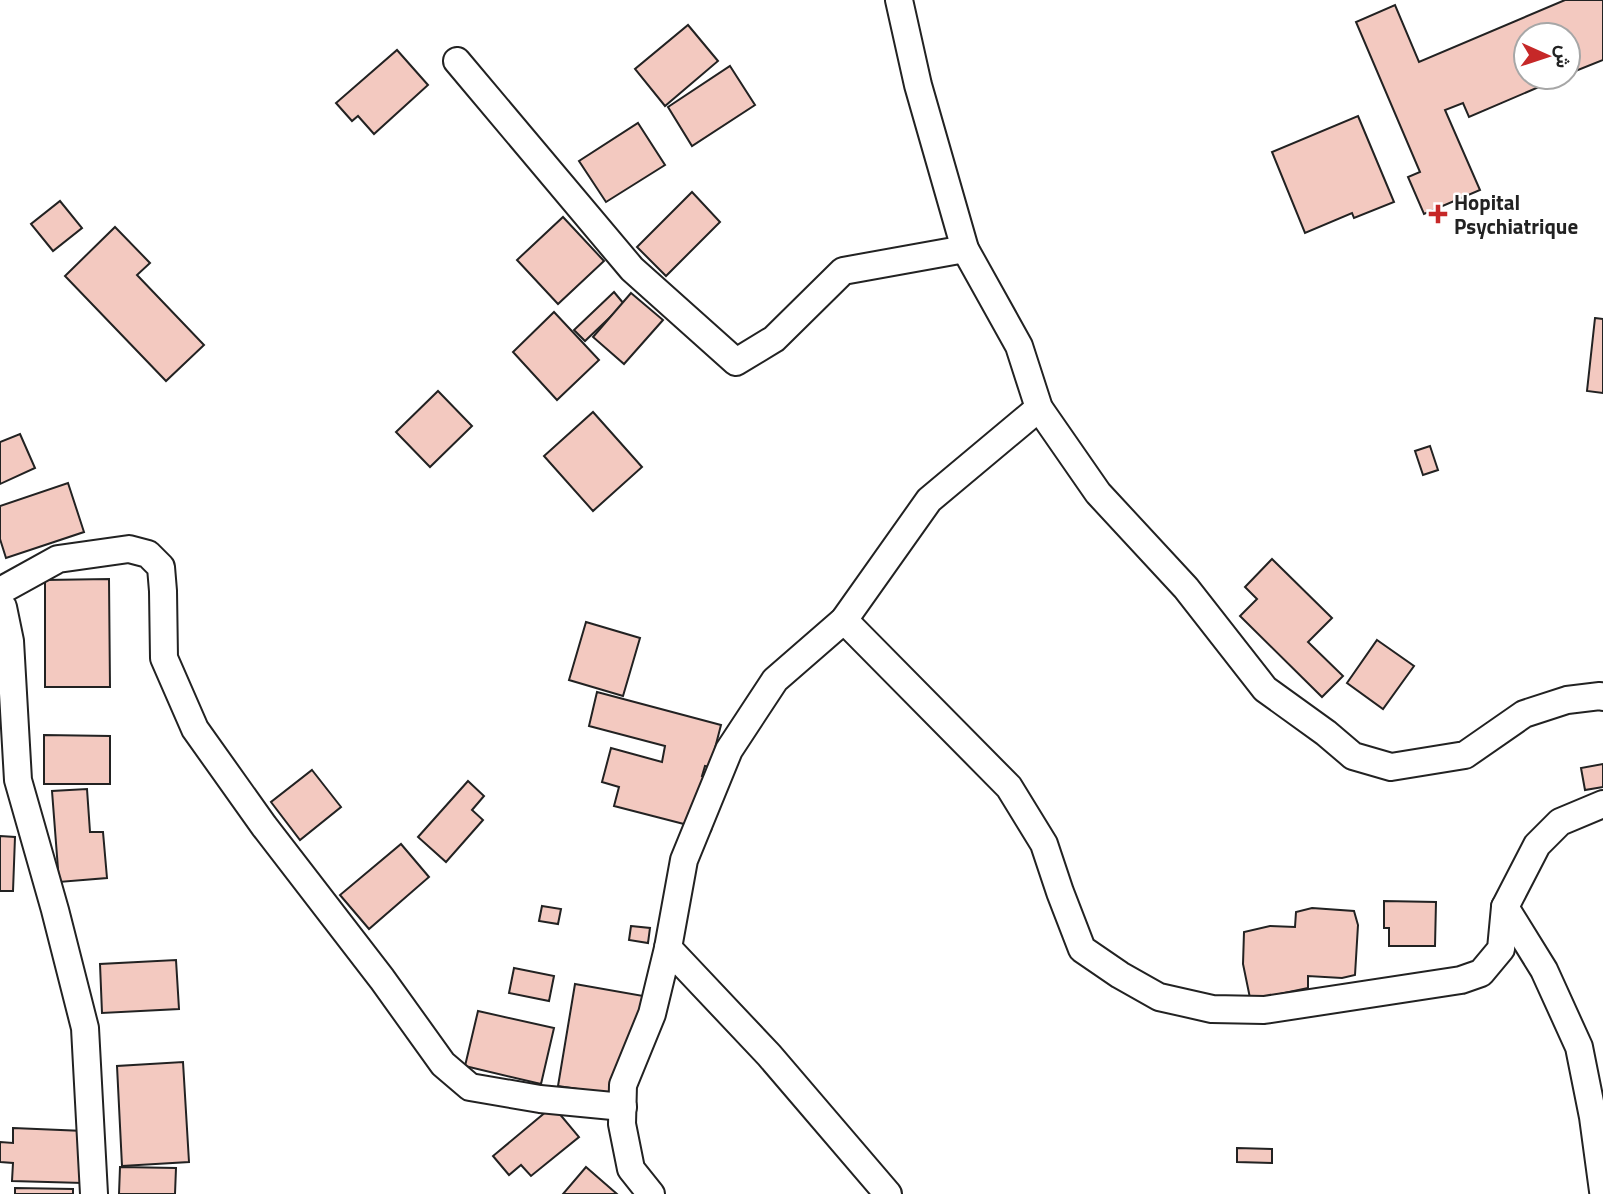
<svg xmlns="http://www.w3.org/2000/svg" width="1603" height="1194" font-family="'Titillium Web',Vazirmatn,sans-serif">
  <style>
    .building { fill: #f3c9c0; stroke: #222; stroke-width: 2 }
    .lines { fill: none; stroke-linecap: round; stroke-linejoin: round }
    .minor-casing { stroke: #222; stroke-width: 30 }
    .minor { stroke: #fff; stroke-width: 26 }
    .poi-dot { fill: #c62828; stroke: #fff; stroke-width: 2.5 }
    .labels { text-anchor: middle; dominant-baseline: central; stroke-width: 5; stroke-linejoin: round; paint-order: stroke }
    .poi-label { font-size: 21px; font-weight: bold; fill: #222; stroke: #fff; text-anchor: start }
  </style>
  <rect width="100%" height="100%" fill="#fff"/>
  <g class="building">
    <polygon points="1565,0 1603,0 1603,60 1568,74 1568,35 1526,35 1526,77 1562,77 1469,117 1463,103 1445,110 1480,190 1424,214 1408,177 1420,172 1356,22 1395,5 1419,62"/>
    <polygon points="688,25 718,61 665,106 635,69"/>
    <polygon points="397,50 428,85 374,134 358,116 352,121 336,103"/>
    <polygon points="730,66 755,105 692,146 668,107"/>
    <polygon points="1358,116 1394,202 1354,218 1352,213 1305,233 1272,152"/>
    <polygon points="638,123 665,165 606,202 579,161"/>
    <polygon points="692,192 720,222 666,276 637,247"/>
    <polygon points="60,201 82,228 53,251 31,224"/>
    <polygon points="563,217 604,261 558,304 517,260"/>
    <polygon points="115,227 150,263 137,275 204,345 166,381 65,276"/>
    <polygon points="614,292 624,304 585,341 574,330"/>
    <polygon points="631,293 663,320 624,364 593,337"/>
    <polygon points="554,312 599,360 557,400 513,352"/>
    <polygon points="1595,318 1603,319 1603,393 1587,391"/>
    <polygon points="438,391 472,426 430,467 396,432"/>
    <polygon points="593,412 642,467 593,511 544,456"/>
    <polygon points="20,434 35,468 0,484 0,442"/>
    <polygon points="1430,446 1438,470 1423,475 1415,451"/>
    <polygon points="68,483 84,532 6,558 0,539 0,506"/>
    <polygon points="1272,559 1332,618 1308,642 1343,676 1322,697 1240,616 1257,599 1245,587"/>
    <polygon points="109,579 110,687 45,687 45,580"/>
    <polygon points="586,622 640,638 623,696 569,680"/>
    <polygon points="1377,640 1414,666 1383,709 1347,683"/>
    <polygon points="597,692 721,725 714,752 731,756 727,771 705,766 702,776 724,782 711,831 614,806 619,787 602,782 611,748 662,762 665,746 589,726"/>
    <polygon points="44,735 110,736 110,784 44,784"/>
    <polygon points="1603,764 1603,787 1585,790 1581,768"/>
    <polygon points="312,770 341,807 300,840 271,802"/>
    <polygon points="468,781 484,796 472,810 483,820 446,862 418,837"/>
    <polygon points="87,789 90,832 103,832 107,878 59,882 52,791"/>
    <polygon points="0,836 15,837 13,891 0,891"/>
    <polygon points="401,844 429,877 369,929 340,895"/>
    <polygon points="1384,901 1436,902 1435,946 1389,946 1389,928 1384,928"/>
    <polygon points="542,906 561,909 558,924 539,921"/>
    <polygon points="1312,908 1354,911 1358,925 1355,975 1342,978 1308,976 1308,988 1261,998 1250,998 1243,964 1244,932 1270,926 1295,927 1296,912"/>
    <polygon points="631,926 650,928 648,943 629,940"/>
    <polygon points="176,960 179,1009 102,1013 100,964"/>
    <polygon points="514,968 554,976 549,1001 509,993"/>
    <polygon points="575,984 649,997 641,1048 625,1045 617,1095 558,1086"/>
    <polygon points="478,1011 554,1028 541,1084 465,1066"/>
    <polygon points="183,1062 189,1162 122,1166 117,1066"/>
    <polygon points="553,1106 579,1137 531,1176 521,1165 509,1175 493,1156"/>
    <polygon points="13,1128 84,1131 83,1183 12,1181 13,1163 0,1162 0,1142 13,1143"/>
    <polygon points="1237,1148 1272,1149 1272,1163 1237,1162"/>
    <polygon points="120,1167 176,1168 175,1194 119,1194"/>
    <polygon points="586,1167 617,1194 563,1194"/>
    <polygon points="15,1188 73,1189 73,1194 15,1194"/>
  </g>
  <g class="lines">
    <defs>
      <g id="minor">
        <polyline points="899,0 918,85 965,249 1019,346 1039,408 1098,493 1186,588 1265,689 1326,733 1353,756 1391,767 1465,755 1524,714 1567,700 1600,696 1603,697"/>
        <polyline points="457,61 632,269 736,362 774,339 843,271 965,249"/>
        <polyline points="0,591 58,559 129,549 148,554 161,567 163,591 164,658 195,729 264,826 382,979 443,1064 470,1087 540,1099 623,1107"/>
        <polyline points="0,604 3,607 10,641 18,780 55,910 85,1028 94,1194"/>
        <polyline points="844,620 1009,787 1044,844 1060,892 1082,949 1120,975 1159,997 1212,1009 1264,1010 1461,980 1481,973 1501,949 1505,907 1537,845 1560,822 1603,804"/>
        <polyline points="1505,907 1544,970 1579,1047 1593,1117 1603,1191"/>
        <polyline points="668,948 769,1055 888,1194"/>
        <polyline points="651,1194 631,1169 622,1124 623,1085 652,1014 668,948 684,860 729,750 775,680 844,620 929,500 1039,408"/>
      </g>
    </defs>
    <use href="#minor" class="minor-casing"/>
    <use href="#minor" class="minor"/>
  </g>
  <path class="poi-dot" d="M1434.5 203.5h7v7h7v7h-7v7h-7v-7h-7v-7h7z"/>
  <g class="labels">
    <g class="poi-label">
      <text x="1454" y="202">Hopital<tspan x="1454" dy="24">Psychiatrique</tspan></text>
    </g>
  </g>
  <g transform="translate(1547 56) rotate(93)"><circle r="33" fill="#ffffff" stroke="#a7a7a7" stroke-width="2"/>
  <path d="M0-5L12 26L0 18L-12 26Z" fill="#c62828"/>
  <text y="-10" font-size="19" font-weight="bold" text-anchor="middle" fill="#222222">ش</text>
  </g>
</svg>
